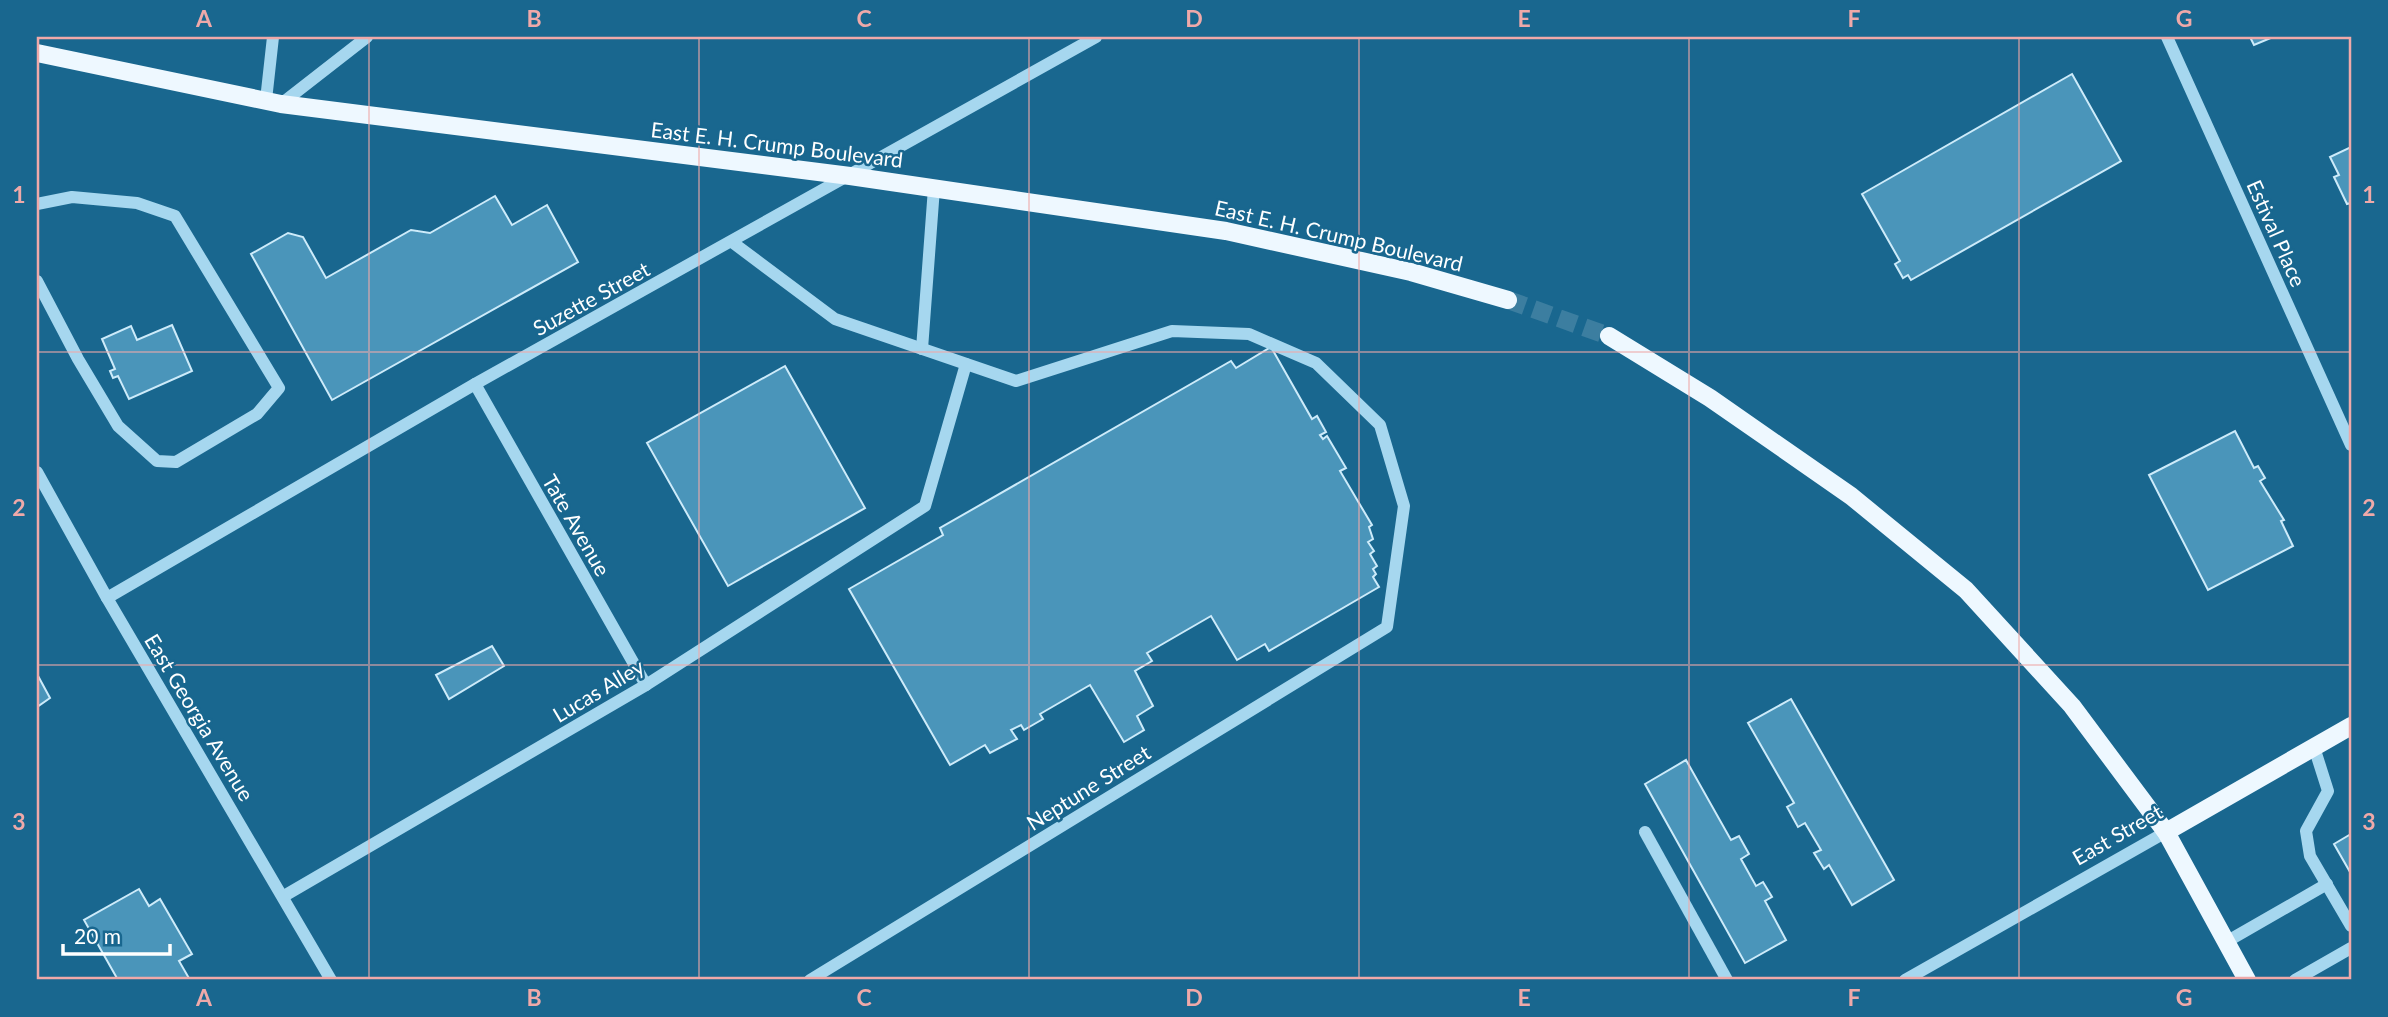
<svg xmlns="http://www.w3.org/2000/svg" width="2388" height="1017" font-family="Lato,sans-serif">
  <style>
    .building { fill: #4a95ba; stroke: #cdebfa; stroke-width: 2 }
    .lines { fill: none; stroke-linecap: round; stroke-linejoin: round }
    .major-tunnel { stroke: #3c7ea0; stroke-width: 18; stroke-dasharray: 18 9; stroke-linecap: butt }
    .minor { stroke: #a6d7ef; stroke-width: 12 }
    .major { stroke: #eef8ff; stroke-width: 18 }
    .grid { fill: none; stroke: #efa9a9; stroke-width: 2; stroke-opacity: 0.55 }
    .labels { text-anchor: middle; dominant-baseline: central; stroke-width: 5; stroke-linejoin: round; paint-order: stroke }
    .street-label { font-size: 21px; fill: #fff; stroke: #19678f }
    .neatline { fill: none; stroke: #efa9a9; stroke-width: 2.5 }
    .grid-label { font-size: 23px; text-anchor: middle; font-weight: bold; fill: #efa9a9 }
  </style>
  <rect width="100%" height="100%" fill="#19678f"/>
  <g class="building">
    <polygon points="2250,37 2273,37 2254,45"/>
    <polygon points="2072,74 2121,161 1911,280 1908,275 1903,278 1895,264 1900,261 1862,194"/>
    <polygon points="2351,147 2351,203 2347,204 2334,177 2339,175 2330,157"/>
    <polygon points="495,196 512,225 547,205 578,262 332,400 251,254 288,233 303,237 326,278 411,230 430,233"/>
    <polygon points="172,325 192,371 129,399 118,376 113,378 110,371 115,369 102,339 131,326 137,340"/>
    <polygon points="1271,347 1312,419 1317,416 1326,432 1320,435 1323,439 1327,436 1346,468 1340,471 1372,525 1369,527 1373,539 1368,542 1374,551 1370,554 1377,566 1373,569 1376,574 1373,577 1379,587 1269,651 1265,644 1237,660 1211,616 1147,653 1152,661 1135,671 1153,706 1137,716 1144,730 1124,742 1090,685 1040,714 1043,719 1024,730 1021,725 1011,730 1017,739 990,753 985,745 950,765 849,589 943,535 940,528 1231,361 1236,368"/>
    <polygon points="785,366 865,508 728,586 647,443"/>
    <polygon points="2235,431 2254,468 2258,466 2265,478 2260,481 2284,520 2281,521 2293,546 2208,590 2149,475"/>
    <polygon points="492,646 504,666 449,699 436,675"/>
    <polygon points="37,674 50,698 37,707"/>
    <polygon points="1791,699 1894,880 1852,905 1829,865 1824,869 1814,853 1821,850 1805,823 1798,827 1787,807 1794,803 1748,723"/>
    <polygon points="1686,760 1731,840 1739,836 1749,854 1741,859 1756,886 1763,882 1772,897 1765,901 1786,940 1745,963 1645,784"/>
    <polygon points="2351,834 2351,872 2350,872 2334,844"/>
    <polygon points="139,889 149,906 160,899 192,954 179,961 190,980 118,980 84,920"/>
  </g>
  <g class="lines">
    <polyline class="major-tunnel" points="1508,300 1609,336"/>
    <g class="minor">
      <polyline points="2167,37 2351,445"/>
      <polyline points="266,100 273,37"/>
      <polyline points="281,104 367,37"/>
      <polyline points="37,204 72,197 137,203 175,216 279,388 257,414 176,462 157,461 118,426 78,359 37,281"/>
      <polyline points="732,242 835,319 1016,381 1172,331 1249,334 1316,363 1380,425 1404,506 1387,627 810,980"/>
      <polyline points="922,349 934,188"/>
      <polyline points="475,384 646,685"/>
      <polyline points="37,472 107,598 331,980"/>
      <polyline points="107,598 475,384 1096,37"/>
      <polyline points="2314,747 2328,791 2306,831 2310,856 2351,926"/>
      <polyline points="1645,832 1727,980"/>
      <polyline points="284,896 646,685 925,506 966,364"/>
      <polyline points="2226,942 2327,884"/>
      <polyline points="1905,980 2166,832"/>
      <polyline points="2295,980 2351,948"/>
    </g>
    <g class="major">
      <polyline points="37,53 281,104 850,176 1226,231 1411,272 1508,300"/>
      <polyline points="1609,336 1710,398 1851,496 1966,590 2072,706 2166,832 2247,980"/>
      <polyline points="2166,832 2351,726"/>
    </g>
  </g>
  <path class="grid" d="M369,37V980M699,37V980M1029,37V980M1359,37V980M1689,37V980M2019,37V980M37,352H2351M37,665H2351"/>
  <g class="labels">
    <g class="street-label">
      <text transform="translate(777 144) rotate(7)">East E. H. Crump Boulevard</text>
      <text transform="translate(2277 233) rotate(66)">Estival Place</text>
      <text transform="translate(1339 235) rotate(13)">East E. H. Crump Boulevard</text>
      <text transform="translate(591 298) rotate(-29)">Suzette Street</text>
      <text transform="translate(577 525) rotate(60)">Tate Avenue</text>
      <text transform="translate(598 690) rotate(-31)">Lucas Alley</text>
      <text transform="translate(200 717) rotate(59)">East Georgia Avenue</text>
      <text transform="translate(1088 787) rotate(-32)">Neptune Street</text>
      <text transform="translate(2117 834) rotate(-30)">East Street</text>
    </g>
  </g>
  <rect width="2388" height="1017" fill="none" stroke="#19678f" stroke-width="77"/>
  <path d="M63 944v10h107v-10" fill="none" stroke="#ffffff" stroke-width="3.5"/>
  <text x="74" y="944" font-size="21" fill="#ffffff" stroke="#19678f" stroke-width="5" paint-order="stroke">20 m</text>
  <rect x="38" y="38" width="2312" height="940" class="neatline"/>
  <g class="grid-label">
    <text x="204" y="27">A</text>
    <text x="534" y="27">B</text>
    <text x="864" y="27">C</text>
    <text x="1194" y="27">D</text>
    <text x="1524" y="27">E</text>
    <text x="1854" y="27">F</text>
    <text x="2184" y="27">G</text>
    <text x="19" y="203">1</text>
    <text x="2369" y="203">1</text>
    <text x="19" y="516">2</text>
    <text x="2369" y="516">2</text>
    <text x="19" y="830">3</text>
    <text x="2369" y="830">3</text>
    <text x="204" y="1006">A</text>
    <text x="534" y="1006">B</text>
    <text x="864" y="1006">C</text>
    <text x="1194" y="1006">D</text>
    <text x="1524" y="1006">E</text>
    <text x="1854" y="1006">F</text>
    <text x="2184" y="1006">G</text>
  </g>
</svg>
